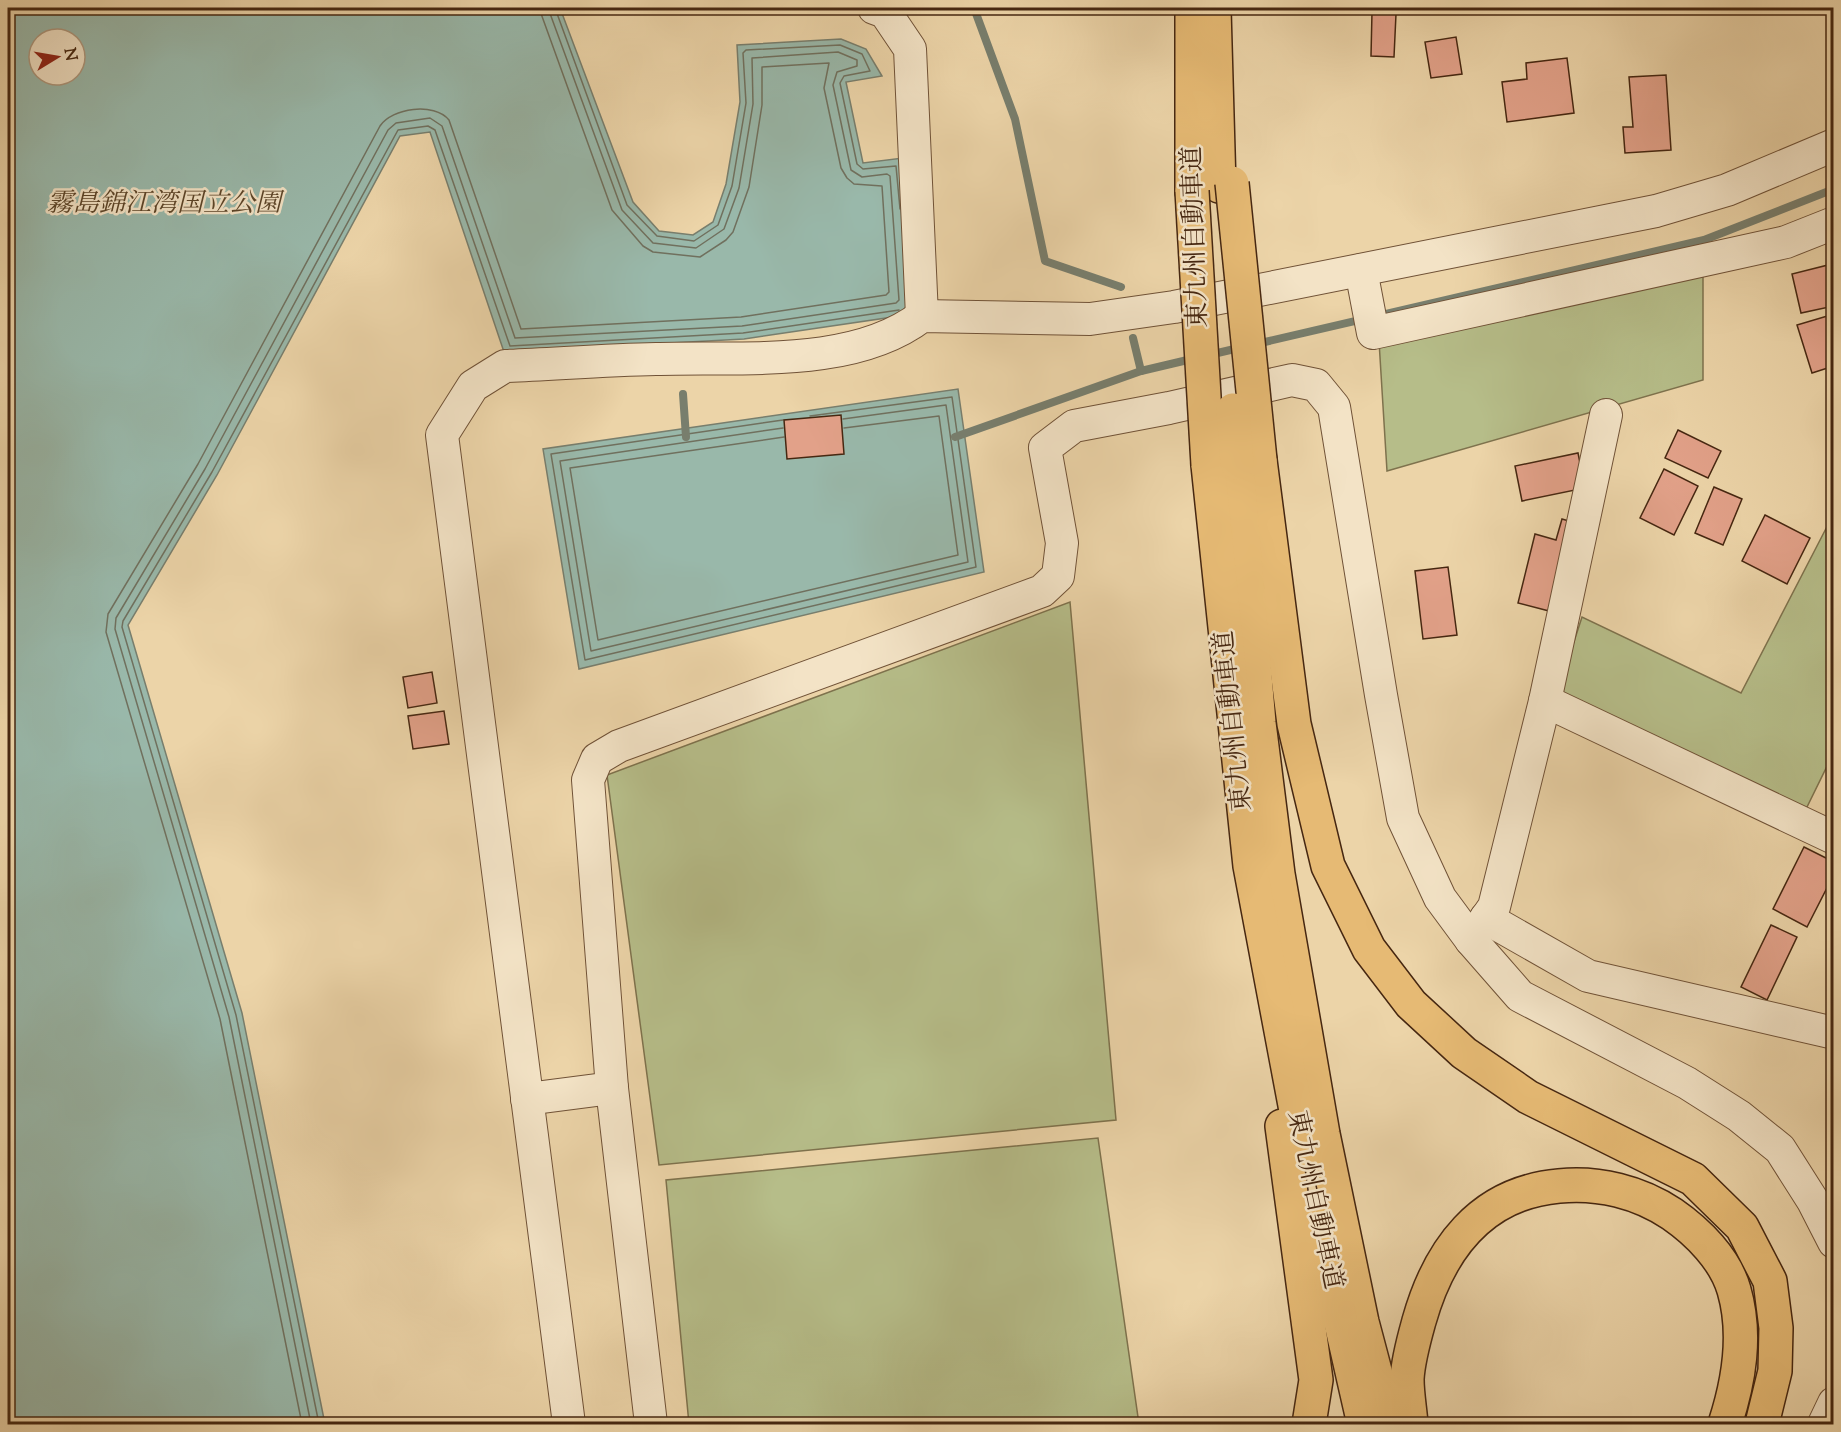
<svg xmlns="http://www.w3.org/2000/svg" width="1841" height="1432" font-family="'Sorts Mill Goudy','Noto Serif JP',serif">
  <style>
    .green { fill: #b6bd89; stroke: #7e724d; stroke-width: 1.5 }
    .water { fill: #99b8aa; stroke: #787e6d; stroke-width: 1.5; fill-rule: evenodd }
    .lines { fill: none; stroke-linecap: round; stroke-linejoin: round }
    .shore { stroke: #70705e; stroke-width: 1.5 }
    .stream { stroke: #787e6d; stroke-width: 8 }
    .building { fill: #e2a189; stroke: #462711; stroke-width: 1.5 }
    .minor-casing { stroke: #705237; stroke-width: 34 }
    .motorway-casing { stroke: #462711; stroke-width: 36 }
    .minor { stroke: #f3e3c6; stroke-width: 32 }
    .motorway { stroke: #e6ba74; stroke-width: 33 }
    .motorway-bridge-casing { stroke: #462711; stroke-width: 36; stroke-linecap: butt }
    .motorway-bridge { stroke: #e6ba74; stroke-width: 33 }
    .labels { text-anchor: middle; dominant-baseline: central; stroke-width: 5; stroke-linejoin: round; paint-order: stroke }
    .park-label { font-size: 26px; font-style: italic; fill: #5c4529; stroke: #f3e3c6 }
    .street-label { font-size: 26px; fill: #462711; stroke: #f3e3c6 }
  </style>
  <rect width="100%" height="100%" fill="#ecd4a8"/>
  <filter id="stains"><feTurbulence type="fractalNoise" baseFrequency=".00333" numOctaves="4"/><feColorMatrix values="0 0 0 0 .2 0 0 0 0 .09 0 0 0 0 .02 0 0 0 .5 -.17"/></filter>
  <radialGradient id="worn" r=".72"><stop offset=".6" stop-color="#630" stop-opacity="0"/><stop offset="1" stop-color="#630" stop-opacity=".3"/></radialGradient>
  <g class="green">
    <polygon points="1703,270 1703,380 1387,471 1379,341"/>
    <polygon points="1833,515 1833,754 1806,809 1556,697 1582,617 1741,693"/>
    <polygon points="1070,602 1116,1120 659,1165 607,775"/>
    <polygon points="1098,1138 1139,1424 689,1424 666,1180"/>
  </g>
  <g class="water">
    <path d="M8,8H560L633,202L659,231L693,235L713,222L726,184L740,102L737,45L841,39L866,49L882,76L846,82L863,163L903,158L913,314L744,339L504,352L430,132L400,136L217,475L128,625L242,1013L325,1424H8ZM39,39H75V75H39Z"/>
    <polygon points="958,389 984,572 579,669 543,449"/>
  </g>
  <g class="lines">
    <g class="shore">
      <polyline points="555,8 627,205 657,236 694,241 718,225 732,186 746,103 743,53 746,50 840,45 862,54 870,71 844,76 840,83 857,164 863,169 896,166 900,209"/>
      <polyline points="783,420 551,454 585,660 976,567 952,397 810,416"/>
      <polyline points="783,428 560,461 591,651 968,562 946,405 843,419"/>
      <polyline points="784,437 570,468 598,640 958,555 939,416 844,428"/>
      <path d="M302,1424L220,1019L106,632L108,614L198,464L380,126C392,108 434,102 449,120L521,329L741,317L886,295L889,292L882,186L854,184L847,178L841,168L824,88L829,63L762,67V105L749,187L733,232L726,240L700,257L653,252L643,246L612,210L539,8"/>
      <polyline points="311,1424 229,1017 115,629 116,618 205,469 388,130 396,123 430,118 442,126 515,338 742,326 896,303 899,300 890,176 887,174 862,177 851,170 833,85 837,72 857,66 857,60 838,52 752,58 753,104 739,188 724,229 696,248 653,243 622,210 548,8"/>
      <polyline points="319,1424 236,1015 122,627 123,621 212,472 398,130 428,126 435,130 510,346 743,333 899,310"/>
    </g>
    <g class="stream">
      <polyline points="974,8 1015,119 1045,261 1121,287"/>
      <polyline points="1133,338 1141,371"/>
      <polyline points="1256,344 1704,240 1834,189"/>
      <polyline points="1209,355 1243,347"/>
      <polyline points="683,394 686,437"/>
      <polyline points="955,437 1141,371 1196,358"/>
    </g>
  </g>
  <g class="building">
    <polygon points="1372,12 1396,14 1394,57 1371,56"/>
    <polygon points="1456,37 1462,74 1431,78 1425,42"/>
    <polygon points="1567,58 1574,113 1507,122 1502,82 1527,79 1526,63"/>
    <polygon points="1666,75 1671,150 1625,153 1623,127 1633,127 1629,77"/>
    <polygon points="1828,265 1834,289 1834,306 1801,313 1792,274"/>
    <polygon points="1834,314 1834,366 1812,373 1797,325"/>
    <polygon points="841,415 844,454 787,459 784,420"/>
    <polygon points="1678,430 1721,451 1708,478 1665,458"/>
    <polygon points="1578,453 1585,488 1522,501 1515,466"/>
    <polygon points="1664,469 1698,486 1674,535 1640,518"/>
    <polygon points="1714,487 1742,499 1723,545 1695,533"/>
    <polygon points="1765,515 1810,538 1787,584 1742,561"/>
    <polygon points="1562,519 1576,523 1553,612 1518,603 1535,534 1556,540"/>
    <polygon points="1448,567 1457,635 1423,639 1415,571"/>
    <polygon points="432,672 437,703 408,708 403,677"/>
    <polygon points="444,711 449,744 413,749 408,716"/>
    <polygon points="1804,847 1834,862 1834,874 1807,927 1773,909"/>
    <polygon points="1771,925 1797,937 1767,1000 1741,987"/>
  </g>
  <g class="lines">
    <defs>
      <g id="minor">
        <polyline points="874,8 885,12 910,49 922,316"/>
        <polyline points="1361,270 1373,333 1786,242 1834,223"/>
        <polyline points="1545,701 1834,838"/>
        <polyline points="1486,918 1588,976 1834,1033"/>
        <polyline points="1471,940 1494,907 1545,701 1606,415"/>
        <polyline points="527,1099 612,1088"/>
        <path d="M569,1424L442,435L473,386L505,366C555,364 606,360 656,359C740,356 853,369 922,316L1090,319L1174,307L1656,211L1727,190L1834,145"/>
        <polyline points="651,1424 612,1088 588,780 597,759 619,746 1042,591 1058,576 1062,543 1045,448 1074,426 1169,408 1292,380 1316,385 1334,407 1381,695 1403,818 1440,898 1471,940 1520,996 1687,1083 1739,1116 1780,1149 1813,1201 1834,1242"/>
        <polyline points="1824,1424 1834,1403"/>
      </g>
      <g id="motorway">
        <polyline points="1214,9 1219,186"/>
        <polyline points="1192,191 1192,8"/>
        <polyline points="1260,460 1294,724 1328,866 1369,949 1411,1004 1464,1053 1528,1097 1693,1179 1742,1227 1770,1281 1776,1328 1775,1371 1762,1424"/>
        <polyline points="1237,463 1259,723 1278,874 1323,1134 1362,1322 1389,1424"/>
        <polyline points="1208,465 1250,866 1304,1153"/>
        <polyline points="1282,1126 1316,1380 1309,1424"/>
        <polyline points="1317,1218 1364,1424"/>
        <path d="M1411,1424C1410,1410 1407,1394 1407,1379C1408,1360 1414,1339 1419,1321C1439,1250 1480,1193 1559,1186C1599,1182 1639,1192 1672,1214C1698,1232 1725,1259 1734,1290C1747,1335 1739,1381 1725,1424"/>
      </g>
    </defs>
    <use href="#minor" class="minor-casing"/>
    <use href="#motorway" class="motorway-casing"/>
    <use href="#minor" class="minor"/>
    <use href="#motorway" class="motorway"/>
    <defs>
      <g id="motorway-bridge">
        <polyline points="1232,183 1260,460"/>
        <polyline points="1192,191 1208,465"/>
        <polyline points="1233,410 1237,463"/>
      </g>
    </defs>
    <use href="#motorway-bridge" class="motorway-bridge-casing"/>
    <use href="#motorway-bridge" class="motorway-bridge"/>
  </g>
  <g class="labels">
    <g class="park-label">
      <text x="164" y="204">霧島錦江湾国立公園</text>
    </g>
    <g class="street-label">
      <text transform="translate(1196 237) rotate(-92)">東九州自動車道</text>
      <text transform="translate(1234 721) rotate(-96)">東九州自動車道</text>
      <text transform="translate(1314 1200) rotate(78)">東九州自動車道</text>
    </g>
  </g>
  <rect width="1841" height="1432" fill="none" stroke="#ecd4a8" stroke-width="30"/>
  <rect x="9" y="9" width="1823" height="1414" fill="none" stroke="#462711" stroke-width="3"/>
  <rect x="15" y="15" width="1811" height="1402" fill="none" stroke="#462711" stroke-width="1.5"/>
  <g transform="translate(57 57) rotate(79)"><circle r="28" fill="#f3e3c6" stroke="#ae987e" stroke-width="1.5"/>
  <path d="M0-4.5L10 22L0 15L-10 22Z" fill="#8f2418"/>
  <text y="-9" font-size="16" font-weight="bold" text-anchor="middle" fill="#462711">N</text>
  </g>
  <rect width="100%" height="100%" filter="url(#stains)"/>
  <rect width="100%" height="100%" fill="url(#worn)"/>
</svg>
